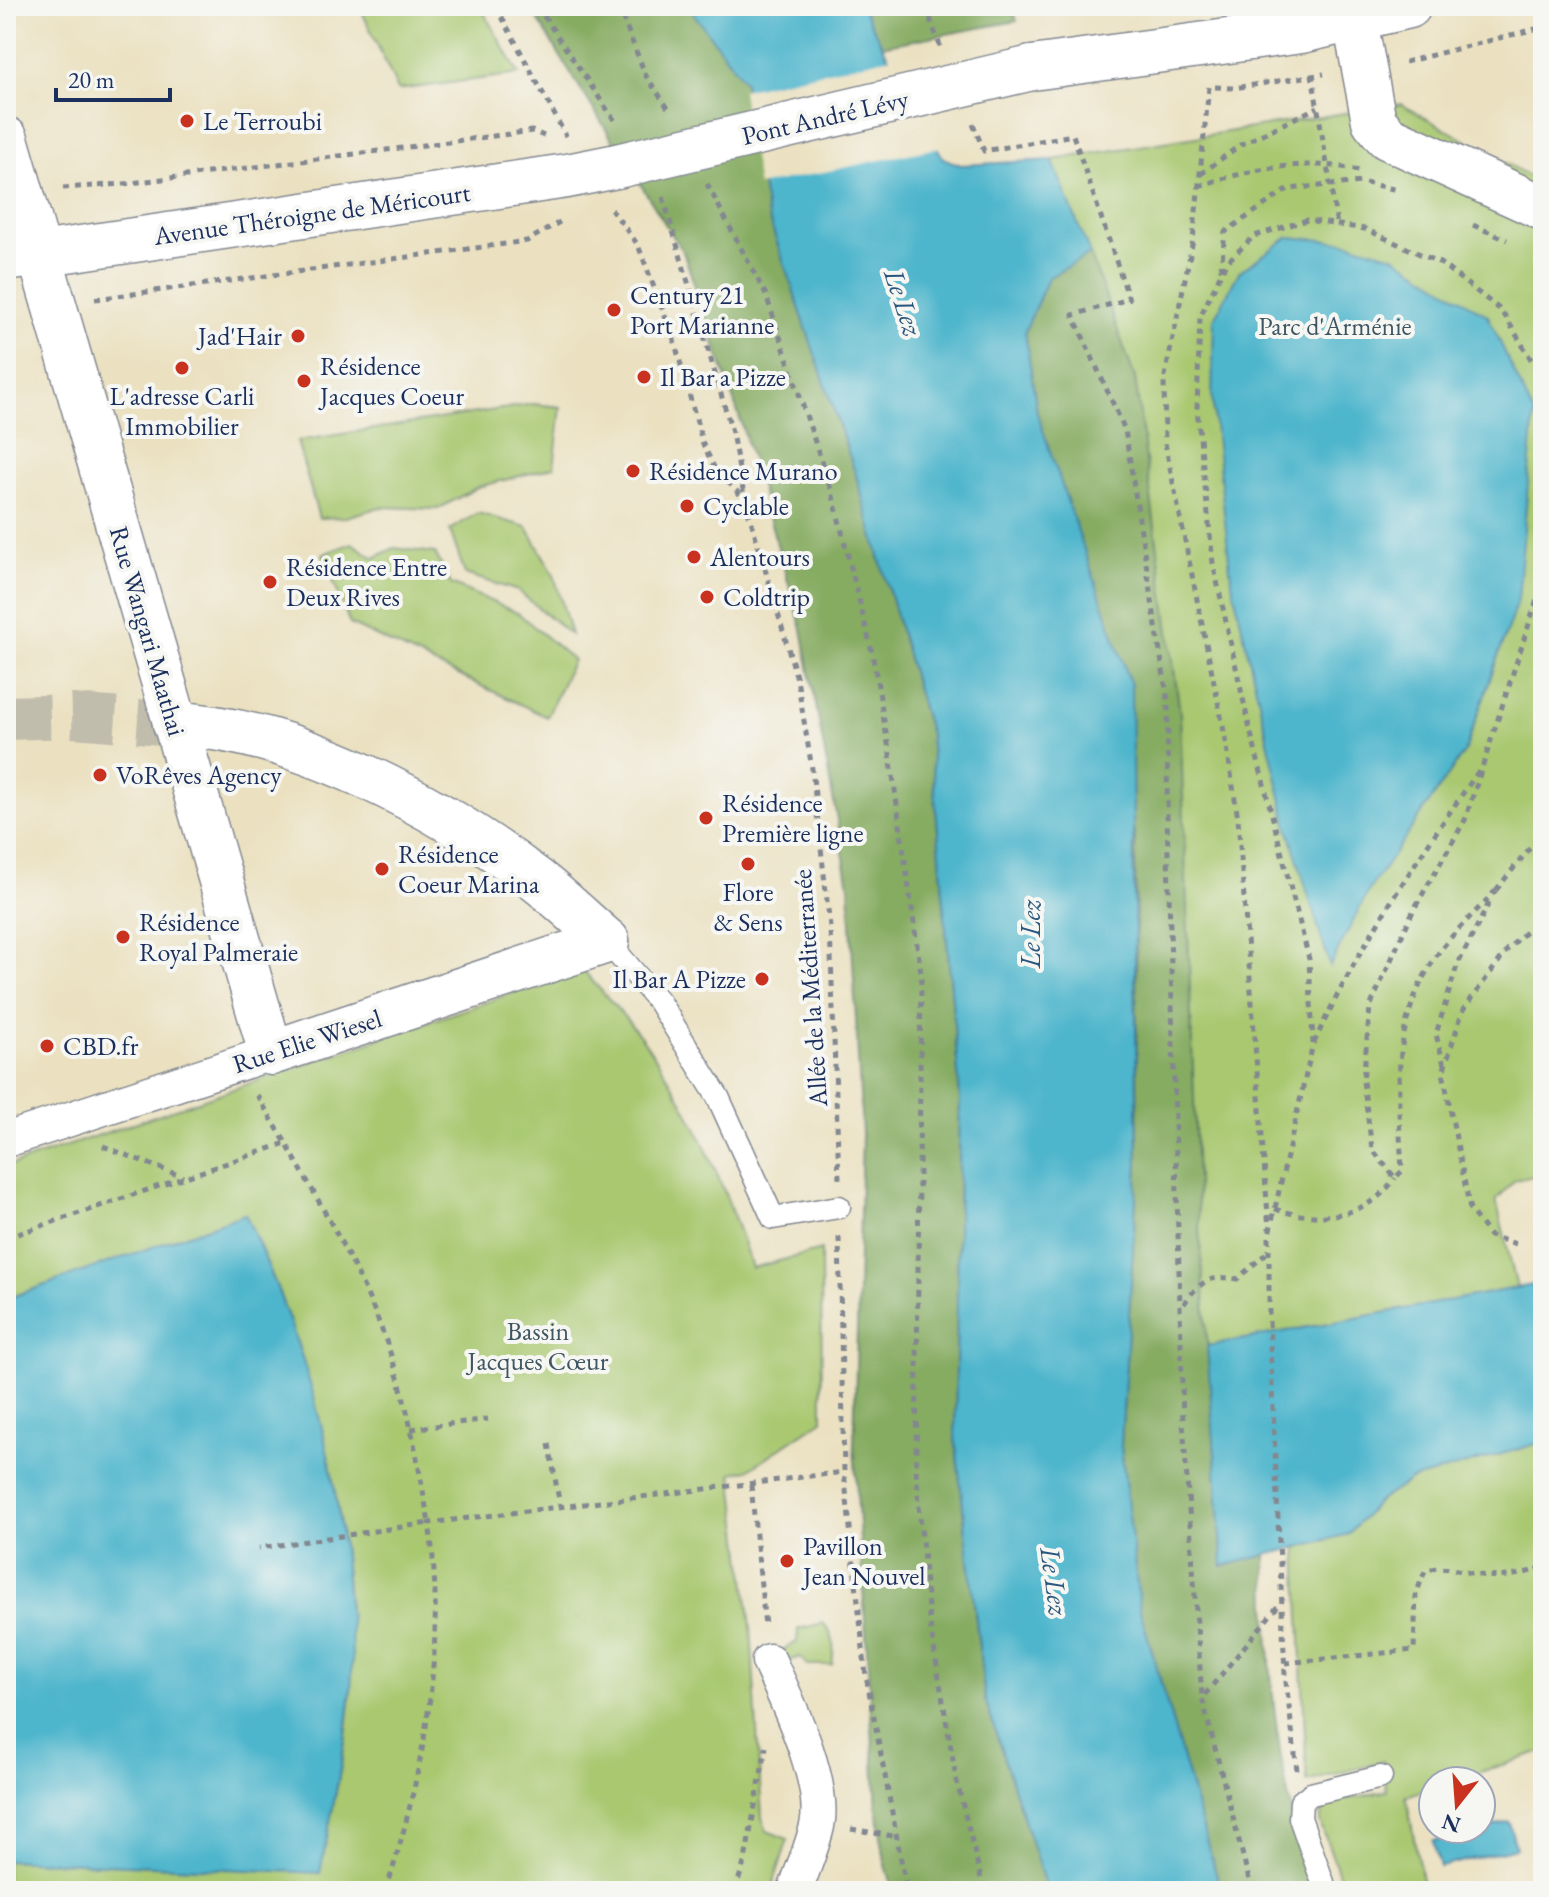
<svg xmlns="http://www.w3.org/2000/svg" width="1549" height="1897" font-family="'EB Garamond',serif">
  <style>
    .green { fill: #a9c870; stroke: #627c67; stroke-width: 2 }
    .forest { fill: #86ac62; stroke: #506e60; stroke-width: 2 }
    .water { fill: #4eb5cc; stroke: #347295; stroke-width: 2 }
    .pier { fill: #ebe1c1 }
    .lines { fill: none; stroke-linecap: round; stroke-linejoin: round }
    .minor-tunnel { stroke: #c1bdad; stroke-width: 44; stroke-dasharray: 44 22; stroke-linecap: butt }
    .service-casing { stroke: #838890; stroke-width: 25 }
    .pedestrian-casing { stroke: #838890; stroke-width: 37 }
    .minor-casing { stroke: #838890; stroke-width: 47 }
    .tertiary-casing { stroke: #838890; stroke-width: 47 }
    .path { stroke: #838890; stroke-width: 5; stroke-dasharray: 6 6; stroke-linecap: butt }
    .service { stroke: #fff; stroke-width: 22 }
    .pedestrian { stroke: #fff; stroke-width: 34 }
    .minor { stroke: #fff; stroke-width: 44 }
    .tertiary { stroke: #fff; stroke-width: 44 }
    .tertiary-bridge-casing { stroke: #838890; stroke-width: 47; stroke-linecap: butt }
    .tertiary-bridge { stroke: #fff; stroke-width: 44 }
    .poi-dot { fill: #c8321e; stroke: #f6f6f2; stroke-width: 3 }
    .labels { text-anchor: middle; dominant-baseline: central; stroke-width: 8; stroke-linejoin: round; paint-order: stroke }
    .street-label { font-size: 26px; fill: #1b2f5e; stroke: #f6f6f2 }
    .poi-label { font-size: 26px; fill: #1b2f5e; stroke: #f6f6f2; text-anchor: start }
    .park-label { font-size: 26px; fill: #3e5562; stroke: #f6f6f2 }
    .water-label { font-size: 28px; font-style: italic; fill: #2a577f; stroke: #f6f6f2 }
  </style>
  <rect width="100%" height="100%" fill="#f6f6f2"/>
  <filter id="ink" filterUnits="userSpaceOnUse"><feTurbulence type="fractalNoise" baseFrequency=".0125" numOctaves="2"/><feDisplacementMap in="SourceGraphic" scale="16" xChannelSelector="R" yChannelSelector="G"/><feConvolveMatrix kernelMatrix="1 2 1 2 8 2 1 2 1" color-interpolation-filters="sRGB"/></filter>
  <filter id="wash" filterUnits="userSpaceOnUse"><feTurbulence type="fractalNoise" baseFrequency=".006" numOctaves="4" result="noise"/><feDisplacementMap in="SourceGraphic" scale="32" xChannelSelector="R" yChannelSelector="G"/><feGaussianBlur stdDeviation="1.8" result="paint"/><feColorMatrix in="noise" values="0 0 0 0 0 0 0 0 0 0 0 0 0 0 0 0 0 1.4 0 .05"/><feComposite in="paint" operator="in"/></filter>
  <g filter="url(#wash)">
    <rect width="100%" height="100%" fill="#ebe1c1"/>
    <g class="green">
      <polygon points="337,6 480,6 519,74 398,90 360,7"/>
      <polygon points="1401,104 1543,184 1543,1174 1515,1180 1496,1200 1517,1288 1207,1346 1135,378 1052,160"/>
      <polygon points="533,404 561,407 554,467 478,487 438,509 380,507 346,517 319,518 297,441"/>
      <polygon points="478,513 527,527 554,575 571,635 518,591 465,574 450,530"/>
      <polygon points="352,543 374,558 394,548 435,553 451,584 518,613 573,660 547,717 350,624 323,554"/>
      <path d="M582,969C605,996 631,1021 650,1050C696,1115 727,1193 752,1268L821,1250L822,1420L748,1470L732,1473L751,1627L762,1818L767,1831L788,1839L771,1891H6V1860L319,1872C331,1811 348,1749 351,1686C353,1654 350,1620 347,1588C337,1455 302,1335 245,1214L6,1299V1167Z"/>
      <polygon points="1543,1442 1543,1752 1452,1781 1433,1781 1433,1787 1406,1796 1424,1891 1345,1891 1320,1822 1322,1811 1328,1803 1387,1791 1383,1761 1307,1782 1297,1547 1349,1534 1377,1502 1411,1480"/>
      <path d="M823,1623C836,1635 834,1649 832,1665H807L800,1657L786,1662L782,1650L797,1642L798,1629Z"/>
    </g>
    <g class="forest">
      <polygon points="529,6 688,6 744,81 767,213 855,472 930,735 960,1097 955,1437 985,1699 1047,1891 894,1891 885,1862 877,1809 854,1445 862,1134 849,885 802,629 740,419 684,254"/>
      <polygon points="861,6 1011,6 1017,21 882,46"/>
      <path d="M1090,254L1135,378L1180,713L1198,1208L1223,1566L1266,1555C1267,1674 1277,1777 1312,1891H1221L1140,1610L1121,1446L1138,1164L1135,836L1037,413L1025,331L1048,278Z"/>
    </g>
    <g class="water">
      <polygon points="688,6 861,6 943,158 960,165 1052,160 1090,254 1048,278 1025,331 1037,413 1131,685 1138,1164 1121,1446 1140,1610 1221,1891 1047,1891 985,1699 955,1437 960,1097 930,735 855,472 767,213 744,81"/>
      <polygon points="1289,237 1345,242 1394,256 1488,316 1534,415 1518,599 1465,751 1369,890 1330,966 1288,828 1231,579 1212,397 1214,319 1239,272"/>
      <path d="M245,1214C302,1335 338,1456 347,1591C350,1622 354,1656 351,1688C346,1750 332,1811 320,1873L6,1860V1299Z"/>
      <polygon points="1543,1283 1543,1442 1411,1480 1377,1502 1349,1534 1223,1566 1207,1346"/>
      <polygon points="1509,1822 1516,1848 1440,1867 1433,1841"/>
    </g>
    <polygon class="pier" points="892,57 941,147 758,186 742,90"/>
  </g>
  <g filter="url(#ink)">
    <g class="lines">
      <polyline class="minor-tunnel" points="6,718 73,716 175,724"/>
      <defs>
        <g id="service">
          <polyline points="607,941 659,1002 718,1097 773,1218 839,1207"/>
          <polyline points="1326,1891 1300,1818 1301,1802 1311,1794 1381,1777"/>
        </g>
        <g id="pedestrian">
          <polyline points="6,1140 271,1053"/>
          <path d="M769,1661C787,1701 827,1783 817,1826C812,1848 802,1870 795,1891"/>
        </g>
        <g id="minor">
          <polyline points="1355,21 1374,121 1387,137 1543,208"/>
          <polyline points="6,139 271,1053 607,941"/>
          <path d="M175,724C296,729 443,808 538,881C562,900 584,921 607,941"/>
        </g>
        <g id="tertiary">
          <polyline points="1032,68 1301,31 1409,6"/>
          <polyline points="6,259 567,176 617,166"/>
        </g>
      </defs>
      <use href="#service" class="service-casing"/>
      <use href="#pedestrian" class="pedestrian-casing"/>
      <use href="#minor" class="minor-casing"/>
      <use href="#tertiary" class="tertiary-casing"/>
      <g class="path">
        <polyline points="496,6 566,136"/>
        <polyline points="537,6 617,124"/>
        <polyline points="618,6 646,76 670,111"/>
        <polyline points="930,6 931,22 941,48"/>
        <polyline points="1405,62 1543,27"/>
        <polyline points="1312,74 1337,225"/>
        <polyline points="1209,87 1193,240 1164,381 1165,443 1226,741 1238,819 1269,1229"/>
        <polyline points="1215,87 1234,88 1324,74"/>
        <polyline points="973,124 984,151 1073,135 1129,299 1073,315 1125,430 1168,702 1167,816 1183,1422 1202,1698"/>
        <polyline points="1201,174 1240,145 1318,107"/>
        <polyline points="707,184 766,295 833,496 872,652 890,755 921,973 916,1470 929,1619 956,1778 984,1891"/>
        <path d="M1199,186C1246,170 1314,156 1363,172"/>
        <polyline points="63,188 124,184 517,133 532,131 544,136"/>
        <polyline points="663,197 731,428 745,500"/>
        <polyline points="611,209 638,245 674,340 703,444 714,467 745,500 797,679 812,769 830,927 839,1179"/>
        <polyline points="1473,225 1507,240"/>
        <polyline points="1221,270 1225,232 1288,189 1361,182 1398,190"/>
        <polyline points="95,299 527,241 563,220"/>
        <path d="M1496,890C1476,912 1451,934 1435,958C1390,1027 1398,1093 1402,1171L1395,1178L1372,1149L1363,1081L1370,1007L1413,911L1465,820L1543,581"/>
        <polyline points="1496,890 1543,832"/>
        <path d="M1314,1043C1359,945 1418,857 1480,769"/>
        <polyline points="1444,1065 1436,1034 1457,966 1491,899"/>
        <polyline points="257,1095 286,1143"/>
        <polyline points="103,1146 183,1177"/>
        <path d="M1275,1209C1317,1223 1369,1218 1395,1178"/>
        <polyline points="839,1237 844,1472 866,1676 907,1891"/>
        <path d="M6,1238L286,1143C326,1215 371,1288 395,1368C411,1418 419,1471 429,1523L259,1548"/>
        <polyline points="1516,1244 1490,1236 1470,1210 1443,1072 1463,1010 1508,949 1543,915"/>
        <path d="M1184,1304C1198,1283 1210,1274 1237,1279L1268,1252"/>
        <polyline points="411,1429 488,1419"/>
        <polyline points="549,1444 560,1506"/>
        <polyline points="751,1485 765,1626"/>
        <path d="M1285,1663L1414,1650L1416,1594L1425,1571C1445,1563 1466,1574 1487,1576C1506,1578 1525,1574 1543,1567"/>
        <polyline points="1297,1770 1285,1674 1269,1320 1269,1234 1313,1044 1309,959 1249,726 1213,563 1197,409 1200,317 1226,263 1254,236 1307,220 1365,229 1440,263 1502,311 1538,371 1543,390"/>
        <polyline points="851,1829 893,1836"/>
        <path d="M386,1891C424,1770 447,1649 429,1523L844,1472"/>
        <polyline points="735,1891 745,1860 766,1747"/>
        <polyline points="1252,1891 1202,1698 1282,1601"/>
      </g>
      <use href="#service" class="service"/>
      <use href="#pedestrian" class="pedestrian"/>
      <use href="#minor" class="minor"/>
      <use href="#tertiary" class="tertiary"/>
      <defs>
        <polyline id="tertiary-bridge" points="617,166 1032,68"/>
      </defs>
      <use href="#tertiary-bridge" class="tertiary-bridge-casing"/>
      <use href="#tertiary-bridge" class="tertiary-bridge"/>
    </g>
  </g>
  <g class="poi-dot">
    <circle cx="187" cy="121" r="8"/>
    <circle cx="614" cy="310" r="8"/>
    <circle cx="298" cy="336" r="8"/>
    <circle cx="182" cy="368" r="8"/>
    <circle cx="644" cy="377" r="8"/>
    <circle cx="304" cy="381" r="8"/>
    <circle cx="633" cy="471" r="8"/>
    <circle cx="687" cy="506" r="8"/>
    <circle cx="694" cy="557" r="8"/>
    <circle cx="270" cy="582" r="8"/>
    <circle cx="707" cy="597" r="8"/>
    <circle cx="100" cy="775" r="8"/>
    <circle cx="706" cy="818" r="8"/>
    <circle cx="748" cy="864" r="8"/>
    <circle cx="382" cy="869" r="8"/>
    <circle cx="123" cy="937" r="8"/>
    <circle cx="762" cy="979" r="8"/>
    <circle cx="47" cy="1046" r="8"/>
    <circle cx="787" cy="1561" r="8"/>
  </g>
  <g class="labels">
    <g class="street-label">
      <text transform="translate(825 117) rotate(-13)">Pont André Lévy</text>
      <text transform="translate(312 214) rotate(-8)">Avenue Théroigne de Méricourt</text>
      <text transform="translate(148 631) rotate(74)">Rue Wangari Maathai</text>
      <text transform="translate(810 988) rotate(-94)">Allée de la Méditerranée</text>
      <text transform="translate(307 1041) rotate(-18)">Rue Elie Wiesel</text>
    </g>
    <g class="poi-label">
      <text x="203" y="121">Le Terroubi</text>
      <text x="630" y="295">Century 21<tspan x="630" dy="30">Port Marianne</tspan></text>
      <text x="282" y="336" text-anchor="end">Jad'Hair</text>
      <text x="320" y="366">Résidence<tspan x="320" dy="30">Jacques Coeur</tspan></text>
      <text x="660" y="377">Il Bar a Pizze</text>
      <text x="182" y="396" text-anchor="middle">L'adresse Carli<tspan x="182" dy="30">Immobilier</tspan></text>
      <text x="649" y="471">Résidence Murano</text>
      <text x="703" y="506">Cyclable</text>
      <text x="710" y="557">Alentours</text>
      <text x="286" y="567">Résidence Entre<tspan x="286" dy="30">Deux Rives</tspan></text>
      <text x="723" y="597">Coldtrip</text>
      <text x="116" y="775">VoRêves Agency</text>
      <text x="722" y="803">Résidence<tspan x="722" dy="30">Première ligne</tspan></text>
      <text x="398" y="854">Résidence<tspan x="398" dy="30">Coeur Marina</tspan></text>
      <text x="748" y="892" text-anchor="middle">Flore<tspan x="748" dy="30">&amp; Sens</tspan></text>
      <text x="139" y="922">Résidence<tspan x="139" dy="30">Royal Palmeraie</tspan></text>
      <text x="746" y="979" text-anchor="end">Il Bar A Pizze</text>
      <text x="63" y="1046">CBD.fr</text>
      <text x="803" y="1546">Pavillon<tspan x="803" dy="30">Jean Nouvel</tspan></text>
    </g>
    <g class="park-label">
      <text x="1335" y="326">Parc d'Arménie</text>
      <text x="538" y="1331">Bassin<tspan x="538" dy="30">Jacques Cœur</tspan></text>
    </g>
    <g class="water-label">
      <text transform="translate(904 302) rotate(72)">Le Lez</text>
      <text transform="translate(1030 934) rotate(-90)">Le Lez</text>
      <text transform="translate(1055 1581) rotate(82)">Le Lez</text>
    </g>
  </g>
  <rect width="1549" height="1897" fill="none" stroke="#f6f6f2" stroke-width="32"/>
  <g transform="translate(1457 1805) rotate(197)"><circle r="38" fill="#f6f6f2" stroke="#9ea6b7" stroke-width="2"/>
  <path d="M0-6L14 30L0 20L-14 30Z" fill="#c8321e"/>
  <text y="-12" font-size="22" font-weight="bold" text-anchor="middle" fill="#1b2f5e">N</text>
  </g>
  <path d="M56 88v12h114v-12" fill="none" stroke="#1b2f5e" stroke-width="4"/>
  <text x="68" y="88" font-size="24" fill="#1b2f5e" stroke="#f6f6f2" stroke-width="6" paint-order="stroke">20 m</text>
</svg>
